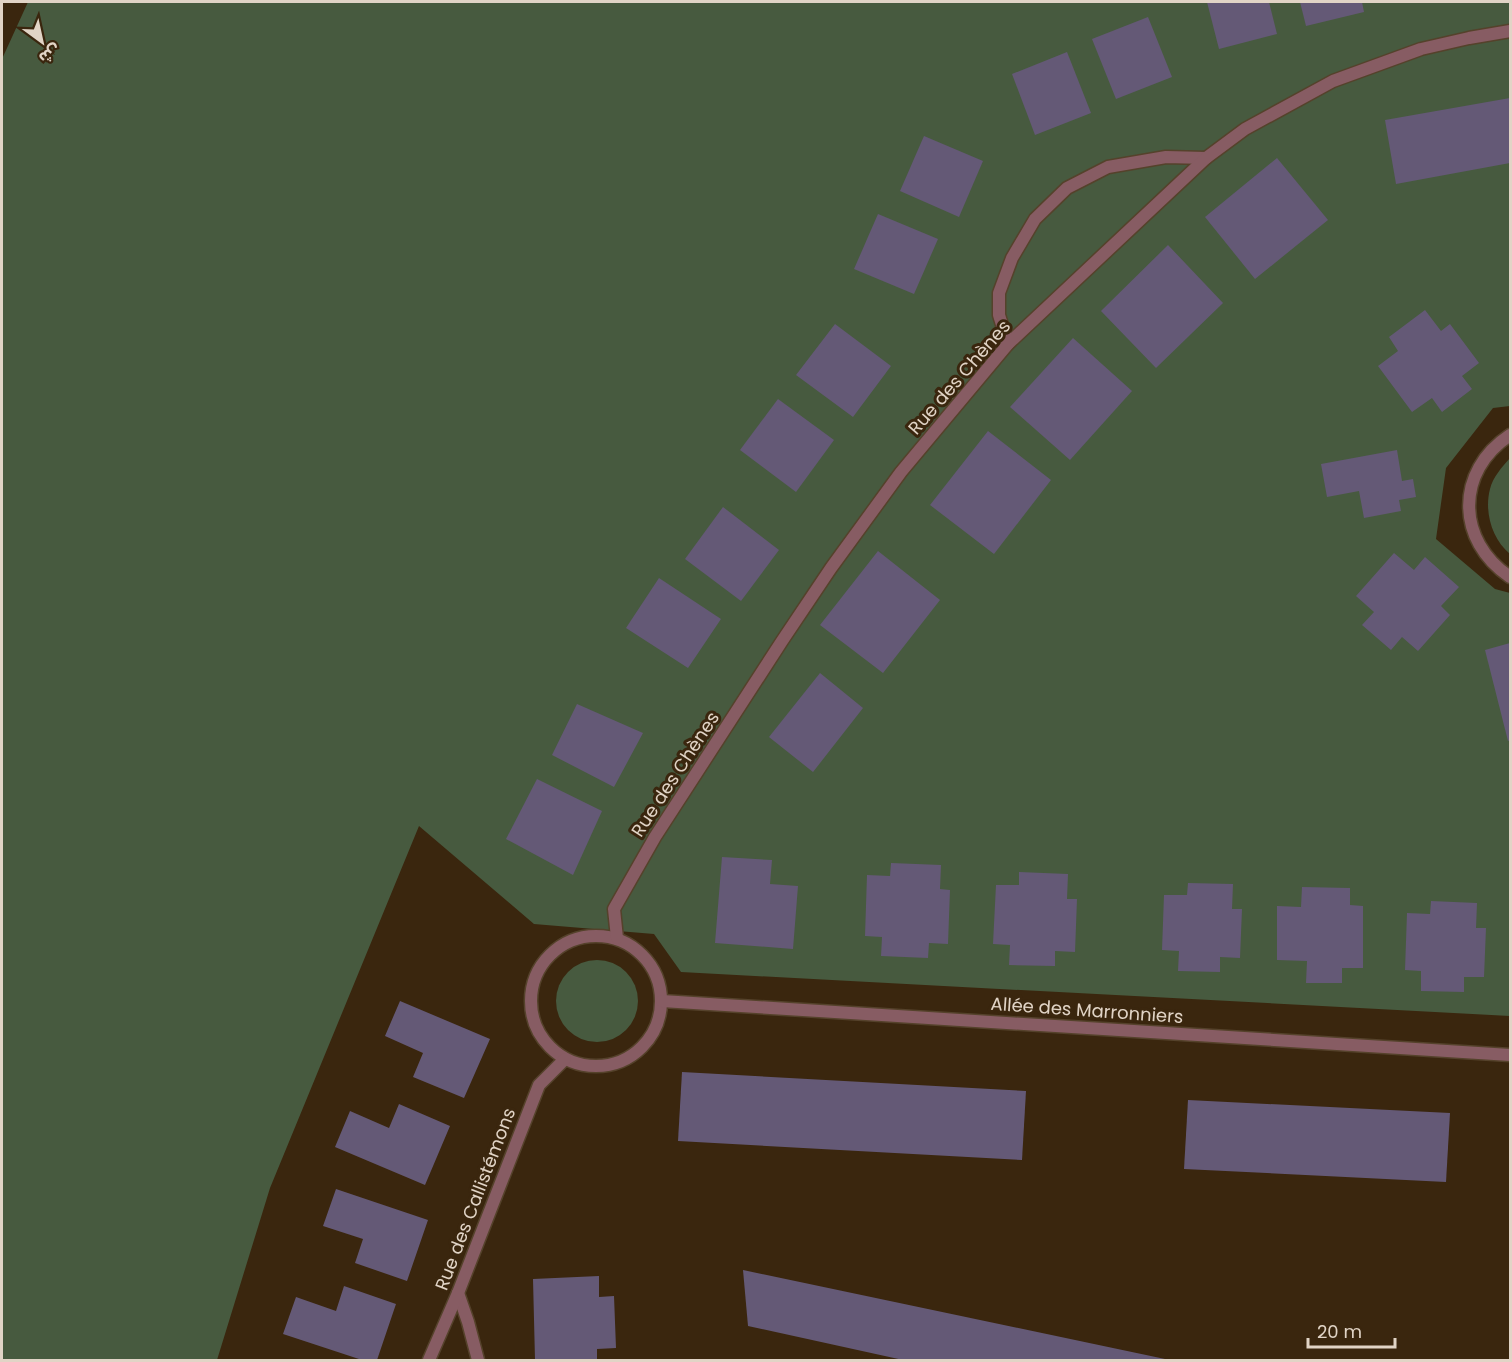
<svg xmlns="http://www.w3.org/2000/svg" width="1512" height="1362" font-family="Poppins,'Noto Sans Arabic',sans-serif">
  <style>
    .green { fill: #475a3f }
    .building { fill: #645976 }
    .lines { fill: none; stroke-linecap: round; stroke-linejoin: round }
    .street-casing { stroke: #55422b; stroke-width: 15 }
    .street { stroke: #875c63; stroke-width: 12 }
    .labels { text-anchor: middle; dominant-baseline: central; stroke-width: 6; stroke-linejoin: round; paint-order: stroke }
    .street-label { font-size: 18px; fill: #e1d4c6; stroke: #3a260e }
  </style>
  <rect width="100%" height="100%" fill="#3a260e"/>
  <g class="green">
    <polygon points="28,2 1510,2 1510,406 1493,408 1446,468 1436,539 1495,589 1510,593 1510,1016 681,972 654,934 534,924 419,826 270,1188 217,1360 2,1360 2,59"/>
    <path d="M1510,458V554C1492,539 1484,512 1490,489C1493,477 1502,467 1510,458Z"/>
    <circle cx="597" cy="1001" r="41"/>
  </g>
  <g class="building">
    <polygon points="1207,2 1269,2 1277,34 1219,49"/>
    <polygon points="1300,2 1362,2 1364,12 1306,26"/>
    <polygon points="1148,17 1172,77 1116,99 1092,39"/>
    <polygon points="1067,52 1091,113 1035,135 1012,74"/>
    <polygon points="1510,98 1510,163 1396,184 1385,120"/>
    <polygon points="924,136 983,161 959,217 900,191"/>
    <polygon points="1277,158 1328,220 1255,279 1205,217"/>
    <polygon points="878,214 938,239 914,294 854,269"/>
    <polygon points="1168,245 1223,303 1156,368 1101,311"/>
    <polygon points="1425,310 1441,331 1450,324 1479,363 1462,376 1472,389 1442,412 1432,398 1412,412 1378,366 1398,351 1389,337"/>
    <polygon points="835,324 891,366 853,417 796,375"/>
    <polygon points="1073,338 1132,391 1070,460 1010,407"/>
    <polygon points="778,399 834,440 796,492 740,450"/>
    <polygon points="988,431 1051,480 994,554 930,505"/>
    <polygon points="1397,450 1402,481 1413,479 1416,497 1399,500 1401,511 1364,518 1359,491 1327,497 1321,464"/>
    <polygon points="723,507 779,550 741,601 685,559"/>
    <polygon points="878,551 940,600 883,673 820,625"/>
    <polygon points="1394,553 1414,570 1425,557 1459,587 1441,606 1450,615 1418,651 1402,637 1391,650 1362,625 1374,612 1356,596"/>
    <polygon points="659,578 721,619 688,668 626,628"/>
    <polygon points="1510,643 1510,740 1508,741 1485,650"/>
    <polygon points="820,673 863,708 813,772 769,737"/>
    <polygon points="577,704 643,733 614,787 552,755"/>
    <polygon points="537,779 602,811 573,875 506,839"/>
    <polygon points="722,857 772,860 770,884 798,886 793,949 715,943"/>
    <polygon points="891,863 941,865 940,889 950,890 948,944 929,943 928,958 881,956 882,937 865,936 867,875 890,876"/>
    <polygon points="1019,872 1068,874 1067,899 1077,899 1075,952 1055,951 1055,966 1009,965 1010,945 993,944 996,885 1019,885"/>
    <polygon points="1188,883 1233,884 1232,909 1242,909 1240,958 1220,957 1220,972 1178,971 1179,951 1162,950 1164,895 1187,895"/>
    <polygon points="1302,887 1350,888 1350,905 1363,906 1363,968 1342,968 1342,983 1306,983 1307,961 1277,960 1277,906 1301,907"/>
    <polygon points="1431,901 1477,903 1476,928 1486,928 1484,977 1464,977 1464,992 1421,991 1421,971 1405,970 1407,913 1430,914"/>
    <polygon points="400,1001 490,1039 464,1098 413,1077 423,1053 385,1036"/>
    <polygon points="682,1072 1026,1091 1022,1160 678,1141"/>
    <polygon points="1188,1100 1450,1113 1446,1182 1184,1169"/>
    <polygon points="399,1104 450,1126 425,1185 335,1147 350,1111 389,1128"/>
    <polygon points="336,1189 428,1220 407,1281 355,1263 363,1239 323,1226"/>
    <polygon points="743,1270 1165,1359 1165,1360 903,1360 748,1326"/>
    <polygon points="599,1276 599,1297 614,1296 616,1348 597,1349 597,1360 535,1360 533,1279"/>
    <polygon points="344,1286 396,1304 377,1360 362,1360 283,1334 296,1297 336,1311"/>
  </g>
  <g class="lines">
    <defs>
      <g id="street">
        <polyline points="1008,344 999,315 999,293 1012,258 1035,219 1067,188 1108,167 1166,157 1206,158"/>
        <path d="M1510,435C1455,471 1456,541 1510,577"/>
        <circle cx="596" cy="1001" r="65"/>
        <polyline points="617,938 614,909 655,837 782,641 831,568 901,472 1008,344 1206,158 1245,129 1333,81 1421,49 1469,38 1510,31"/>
        <polyline points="662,1001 1510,1055"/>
        <polyline points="458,1293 468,1322 478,1360"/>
        <polyline points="429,1360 458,1293 539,1085 565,1059"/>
      </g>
    </defs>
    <use href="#street" class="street-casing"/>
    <use href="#street" class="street"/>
  </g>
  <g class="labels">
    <g class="street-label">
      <text transform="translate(959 377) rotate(-49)">Rue des Chènes</text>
      <text transform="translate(675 774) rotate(-57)">Rue des Chènes</text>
      <text transform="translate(1087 1010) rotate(4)">Allée des Marronniers</text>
      <text transform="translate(475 1199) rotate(-69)">Rue des Callistémons</text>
    </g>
  </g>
  <rect width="1512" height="1362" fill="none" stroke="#e1d4c6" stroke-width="6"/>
  <g transform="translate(42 42) rotate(147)" stroke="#3a260e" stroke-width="4.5" paint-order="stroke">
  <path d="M0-4.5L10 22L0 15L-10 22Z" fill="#e1d4c6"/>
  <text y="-9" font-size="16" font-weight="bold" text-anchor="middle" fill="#e1d4c6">ش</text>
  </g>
  <path d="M1308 1338v9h87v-9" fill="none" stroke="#e1d4c6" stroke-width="3"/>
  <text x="1317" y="1338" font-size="18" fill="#e1d4c6" stroke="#3a260e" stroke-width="4.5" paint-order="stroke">20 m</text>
</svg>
